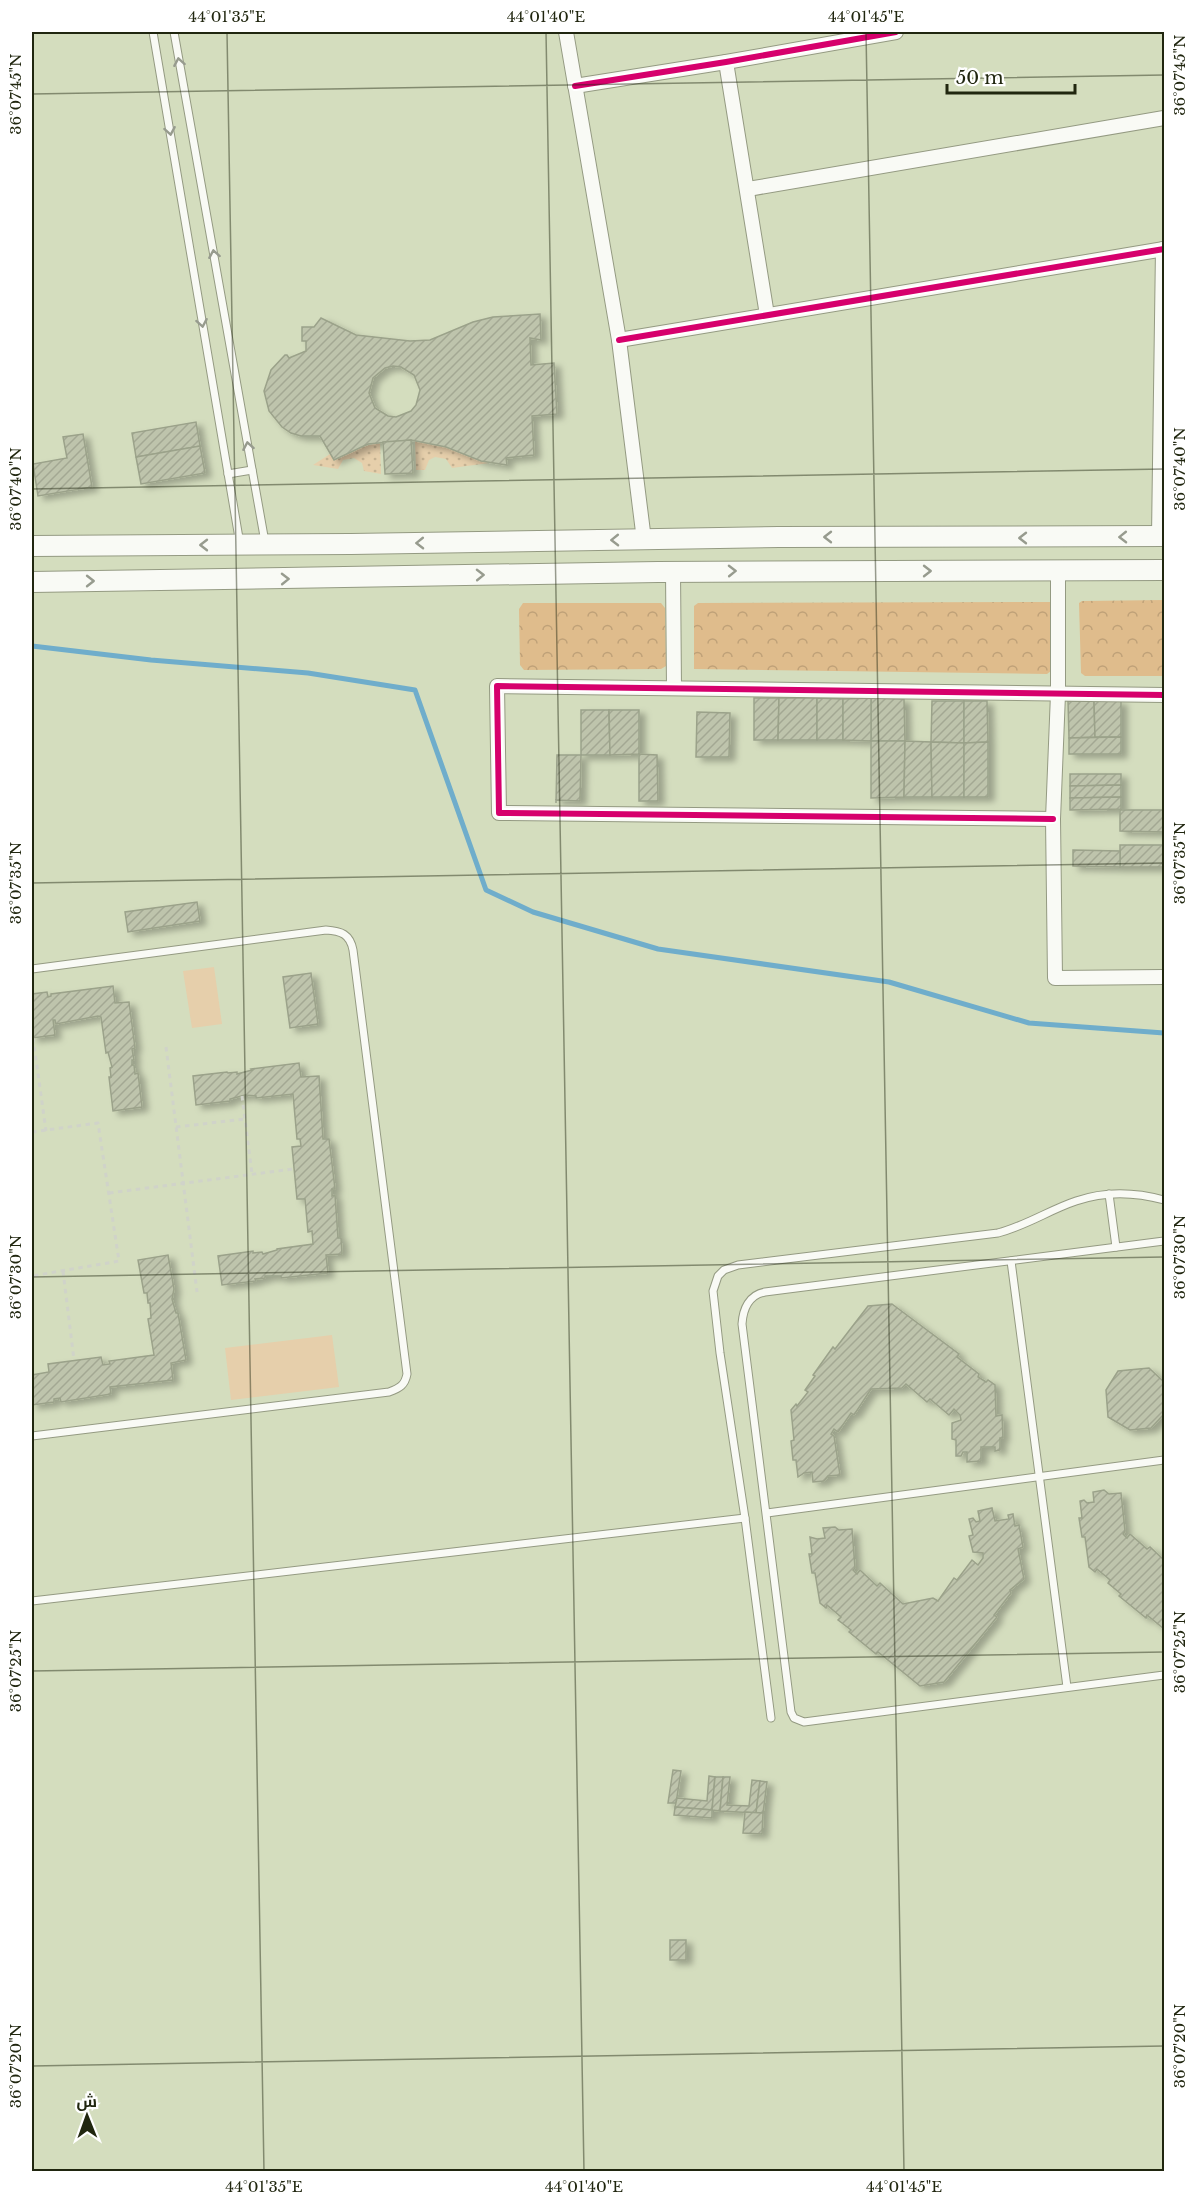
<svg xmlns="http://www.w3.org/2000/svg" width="1196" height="2203" font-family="'Libre Baskerville',Cairo,serif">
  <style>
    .grass { fill: url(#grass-dots) }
    .forest { fill: url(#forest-crowns) }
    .pitch { fill: #e6cfab }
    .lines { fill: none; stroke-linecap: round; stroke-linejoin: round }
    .stream { stroke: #6fadcb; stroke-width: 5 }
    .building { fill: url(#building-hatch); stroke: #9ba28a; stroke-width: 1.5; fill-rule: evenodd; filter: url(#shadow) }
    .lane-casing { stroke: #949a82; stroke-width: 9 }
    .street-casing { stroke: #949a82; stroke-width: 16 }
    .secondary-casing { stroke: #949a82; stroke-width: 22 }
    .path { stroke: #d0d3c9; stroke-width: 3; stroke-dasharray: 4.5 4.5; stroke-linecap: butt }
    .lane { stroke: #f9faf5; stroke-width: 7 }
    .street { stroke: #f9faf5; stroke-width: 14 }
    .secondary { stroke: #f9faf5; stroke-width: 20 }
    .cycleway-casing { stroke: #fff; stroke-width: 10 }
    .cycleway { stroke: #d6006c; stroke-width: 6 }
    .oneway { stroke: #979b8e }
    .ticks { fill: none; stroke: #20260f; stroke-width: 1.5; stroke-opacity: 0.45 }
    .neatline { fill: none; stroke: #20260f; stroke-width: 2 }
    .ticks-label { font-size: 15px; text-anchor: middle; fill: #20260f }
  </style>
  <defs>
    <pattern id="grass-dots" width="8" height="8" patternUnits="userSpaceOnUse" patternTransform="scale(1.5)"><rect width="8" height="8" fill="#e6cfab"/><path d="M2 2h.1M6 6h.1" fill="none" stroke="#c5b292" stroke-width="1.8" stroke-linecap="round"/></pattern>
    <pattern id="forest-crowns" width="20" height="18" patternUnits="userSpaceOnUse" patternTransform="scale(1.5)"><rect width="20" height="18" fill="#dfbc8c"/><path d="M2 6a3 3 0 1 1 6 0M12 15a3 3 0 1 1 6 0" fill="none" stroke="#bfa178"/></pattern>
    <pattern id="building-hatch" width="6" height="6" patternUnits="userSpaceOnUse" patternTransform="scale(1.5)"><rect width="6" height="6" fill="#bec4ac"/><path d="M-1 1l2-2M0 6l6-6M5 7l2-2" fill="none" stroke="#a3a893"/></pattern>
    <filter id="shadow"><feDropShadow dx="6" dy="4" stdDeviation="3" flood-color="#0004"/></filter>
  </defs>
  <rect width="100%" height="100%" fill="#d4ddbe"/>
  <g class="grass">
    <polygon points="415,440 446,447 489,463 452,468 446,459 435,457 429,460 425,470 416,470"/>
    <polygon points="380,442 381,474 364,471 362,463 354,458 343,460 338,469 313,465 330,454 334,460 355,449"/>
  </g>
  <g class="forest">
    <polygon points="1164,600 1164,676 1085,676 1081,673 1079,603 1082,601"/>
    <polygon points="1051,602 1051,671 1047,674 694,669 694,606 698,603"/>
    <polygon points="523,603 661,603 665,608 666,666 661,669 524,670 520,665 519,609"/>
  </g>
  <g class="pitch">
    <polygon points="214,967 222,1024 192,1028 183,971"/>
    <polygon points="332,1335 339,1387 231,1400 225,1348"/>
  </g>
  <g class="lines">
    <polyline class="stream" points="32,646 151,660 308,673 415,690 486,890 533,912 658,949 889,982 1029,1023 1164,1033"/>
  </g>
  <g class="building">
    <path d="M540,314L541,340L530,338L531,365L554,363L557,414L532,416L534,455L506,458L507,465L481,461L446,447L411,440L368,444L334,460L320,436H301L291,433L282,427L269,411L264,391L271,370L285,355H287L289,358L306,351V341H302V327H314L321,318L356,335L410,341L430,340L473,322L493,317ZM393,366L401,367L414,375L420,390L416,405L411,411L396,417L388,416L375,408L369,393L373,378L385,368Z"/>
    <polygon points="196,422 200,446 136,457 132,433"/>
    <polygon points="83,434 92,487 38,496 33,464 67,458 63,437"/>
    <polygon points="411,440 413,473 385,474 383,442"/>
    <polygon points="200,446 205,473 141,484 136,457"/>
    <polygon points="754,698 779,698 778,740 754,740"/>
    <polygon points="779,698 817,698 817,740 778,740"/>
    <polygon points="817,698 843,699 843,740 817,740"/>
    <polygon points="871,698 904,699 905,741 871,741"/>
    <polygon points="871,698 871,741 843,740 843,699"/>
    <polygon points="932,701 964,701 964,743 931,742"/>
    <polygon points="964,701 987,701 988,742 964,743"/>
    <polygon points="1068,701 1094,701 1095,737 1069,738"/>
    <polygon points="1094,701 1121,701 1121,737 1095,737"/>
    <polygon points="581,710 609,710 610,755 581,755"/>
    <polygon points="609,710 639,710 639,754 610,755"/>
    <polygon points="697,712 730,713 729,757 696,757"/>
    <polygon points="1121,737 1121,754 1069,754 1069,738"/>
    <polygon points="871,741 905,741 904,797 871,798"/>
    <polygon points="905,741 931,742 932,797 904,797"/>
    <polygon points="931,742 964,743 964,797 932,797"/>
    <polygon points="988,742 988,797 964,797 964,743"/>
    <polygon points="639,754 657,755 658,801 639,801"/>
    <polygon points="557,755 581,755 580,801 556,800 556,803"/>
    <polygon points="1070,774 1121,774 1121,785 1070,786"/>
    <polygon points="1121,785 1121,797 1070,798 1070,786"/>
    <polygon points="1121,797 1121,809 1070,810 1070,798"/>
    <polygon points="1120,810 1164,810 1164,832 1120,831"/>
    <rect x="1120" y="845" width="44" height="22"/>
    <polygon points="1073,850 1120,851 1120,867 1073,866"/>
    <polygon points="197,902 200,921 128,932 125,912"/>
    <polygon points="311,973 318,1024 290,1028 283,977"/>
    <polygon points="113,986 115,1003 129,1002 135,1048 132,1049 134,1060 132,1060 132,1065 134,1065 135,1074 138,1073 142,1107 113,1111 109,1077 111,1077 110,1068 112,1067 108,1052 106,1053 101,1017 98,1016 56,1024 55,1020 53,1020 55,1035 32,1038 32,994 47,992 48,997 51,996 51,994"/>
    <polygon points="299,1063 301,1077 319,1076 323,1139 329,1139 335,1189 332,1189 332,1196 335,1195 338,1238 341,1238 342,1254 326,1255 328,1273 281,1278 281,1276 265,1276 265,1278 255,1279 256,1281 222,1285 218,1256 253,1251 253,1253 262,1252 263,1254 277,1250 277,1249 313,1244 312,1231 308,1232 305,1199 297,1199 292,1147 301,1146 300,1139 297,1139 293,1094 256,1098 256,1096 245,1095 230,1099 230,1101 196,1105 193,1076 227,1072 228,1073 237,1072 237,1074 252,1070 251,1069"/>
    <polygon points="168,1255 174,1289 172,1299 176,1313 178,1313 186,1360 171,1363 173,1380 110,1387 111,1394 61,1402 60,1398 54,1399 54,1402 32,1405 32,1375 49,1372 48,1364 101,1357 103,1365 110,1364 109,1361 154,1355 148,1319 151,1318 150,1303 148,1303 147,1293 144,1293 138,1260"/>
    <polygon points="892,1304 959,1354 957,1357 979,1374 978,1377 986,1382 988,1380 995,1385 996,1416 1002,1415 1003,1438 1000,1438 1000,1450 995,1451 995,1447 981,1447 981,1461 967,1462 967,1452 963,1452 961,1456 956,1456 956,1440 952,1439 952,1423 961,1420 960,1415 954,1409 949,1415 930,1399 927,1402 906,1384 902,1388 871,1389 854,1415 851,1413 838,1432 834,1429 831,1434 834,1436 840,1475 828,1476 824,1481 813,1482 812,1472 804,1473 798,1477 796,1460 793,1460 791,1441 794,1440 791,1410 796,1404 797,1406 808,1392 805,1390 815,1376 813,1375 833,1347 835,1349 868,1306"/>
    <polygon points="1149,1368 1164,1382 1164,1414 1151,1428 1130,1430 1108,1417 1106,1390 1118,1371"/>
    <polygon points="1104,1490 1109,1494 1121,1493 1125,1531 1123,1534 1127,1538 1130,1534 1147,1549 1150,1547 1164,1560 1164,1629 1147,1615 1146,1618 1119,1596 1121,1594 1108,1583 1110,1580 1097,1569 1095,1572 1089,1567 1085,1537 1082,1537 1079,1518 1082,1518 1080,1501 1084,1500 1087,1503 1094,1502 1093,1492"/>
    <polygon points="992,1508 995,1521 1009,1519 1008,1515 1013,1514 1015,1526 1019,1525 1023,1547 1018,1549 1024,1579 1010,1590 1011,1593 994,1615 997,1617 944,1682 920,1686 878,1652 876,1654 849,1632 851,1630 838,1620 841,1617 827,1605 826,1608 820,1603 815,1573 812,1573 809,1554 812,1554 810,1537 817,1539 825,1538 823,1528 835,1527 839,1530 852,1529 855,1568 853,1570 857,1574 860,1570 877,1586 880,1583 903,1604 933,1598 938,1601 954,1578 957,1580 972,1560 978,1565 983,1558 983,1553 973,1552 969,1536 973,1535 969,1519 973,1518 976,1522 980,1521 978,1511"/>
    <polygon points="673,1770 681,1771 676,1803 668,1803"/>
    <polygon points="709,1776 715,1777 712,1810 675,1807 677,1798 707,1801"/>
    <polygon points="715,1777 723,1777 720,1811 712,1810"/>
    <polygon points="723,1777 730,1777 727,1805 749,1806 752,1780 760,1781 756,1813 720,1811"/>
    <polygon points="760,1781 767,1782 763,1813 756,1813"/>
    <polygon points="675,1807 712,1810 712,1818 674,1815"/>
    <polygon points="745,1812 763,1813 762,1834 743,1833"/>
    <rect x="670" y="1940" width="16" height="20"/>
  </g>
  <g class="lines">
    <defs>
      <g id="lane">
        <polyline points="153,32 240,544"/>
        <polyline points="174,32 265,542"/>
        <polyline points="228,474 252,470"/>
        <path d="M32,969L326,930C341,931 350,934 353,950L407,1374C405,1385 400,1388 389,1392L32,1436"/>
        <polyline points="1109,1194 1116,1247"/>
        <path d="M1164,1241L765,1292C749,1295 743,1309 742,1324L791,1712L794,1718L804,1722L1164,1675"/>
        <polyline points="1011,1261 1067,1687"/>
        <polyline points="767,1513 1164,1460"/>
        <polyline points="32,1601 745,1518"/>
        <path d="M771,1718L745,1518L720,1353L713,1291L718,1276L724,1270L738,1265L998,1233C1028,1225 1049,1210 1076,1201C1105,1191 1135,1192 1164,1200"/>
      </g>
      <g id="street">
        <polyline points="566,32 619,340 644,540"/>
        <polyline points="726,62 767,315"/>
        <polyline points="575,86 726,62 896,32"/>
        <polyline points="748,189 1164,118"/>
        <polyline points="619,340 1164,249"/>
        <polyline points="1159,536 1163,249"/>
        <polyline points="1058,571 1058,694 1053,819 1055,978 1164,977"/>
        <polyline points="673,572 674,688"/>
        <polyline points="1053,819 499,813 497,686 1164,695"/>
      </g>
      <g id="secondary">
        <polyline points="32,546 351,544 779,537 1164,536"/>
        <polyline points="32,582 658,572 1164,570"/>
      </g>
    </defs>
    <use href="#lane" class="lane-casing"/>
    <use href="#street" class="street-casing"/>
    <use href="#secondary" class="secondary-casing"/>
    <g class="path">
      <polyline points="33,1038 46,1131"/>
      <polyline points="166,1047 197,1292"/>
      <polyline points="242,1096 252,1174"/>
      <polyline points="176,1127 245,1119"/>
      <polyline points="32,1132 98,1123 119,1261 32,1276"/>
      <polyline points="109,1193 293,1169"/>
      <polyline points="63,1271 74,1360"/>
    </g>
    <use href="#lane" class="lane"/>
    <use href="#street" class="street"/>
    <use href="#secondary" class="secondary"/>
    <defs>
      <g id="cycleway">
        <polyline points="575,86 726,62 896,32"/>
        <polyline points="619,340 1164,249"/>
        <polyline points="1053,819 499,813 497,686 1164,695"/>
      </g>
    </defs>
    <use href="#cycleway" class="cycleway-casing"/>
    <use href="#cycleway" class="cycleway"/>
  </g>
  <defs><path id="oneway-chevron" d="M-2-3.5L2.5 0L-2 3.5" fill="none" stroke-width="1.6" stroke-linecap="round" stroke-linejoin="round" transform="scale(1.5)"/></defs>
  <g class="oneway">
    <use href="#oneway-chevron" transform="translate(179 62) rotate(-100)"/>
    <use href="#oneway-chevron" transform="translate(170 131) rotate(80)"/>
    <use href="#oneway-chevron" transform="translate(214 254) rotate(-100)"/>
    <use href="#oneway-chevron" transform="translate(202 323) rotate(80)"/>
    <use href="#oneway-chevron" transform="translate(248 446) rotate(-100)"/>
    <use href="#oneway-chevron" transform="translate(828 537) rotate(-180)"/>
    <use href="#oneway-chevron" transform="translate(1123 537) rotate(179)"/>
    <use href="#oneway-chevron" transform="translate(1023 538) rotate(-180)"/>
    <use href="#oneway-chevron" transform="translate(615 540) rotate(179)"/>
    <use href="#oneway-chevron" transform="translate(420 543) rotate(179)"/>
    <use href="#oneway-chevron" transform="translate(204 545) rotate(180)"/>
    <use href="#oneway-chevron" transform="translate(732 571) rotate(-1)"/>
    <use href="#oneway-chevron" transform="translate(927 571)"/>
    <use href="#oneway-chevron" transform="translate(480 575) rotate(-1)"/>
    <use href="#oneway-chevron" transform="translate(285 579) rotate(-1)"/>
    <use href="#oneway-chevron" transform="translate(90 581)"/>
  </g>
  <path class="ticks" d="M227,32L264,2172M546,32L584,2172M866,32L904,2172M32,94L1164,75M32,489L1164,469M32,883L1164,863M32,1277L1164,1257M32,1671L1164,1652M32,2066L1164,2046"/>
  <rect width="1196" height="2203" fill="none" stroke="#ffffff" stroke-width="66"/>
  <g transform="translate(87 2116) rotate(359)" stroke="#ffffff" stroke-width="4.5" paint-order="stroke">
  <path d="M0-4.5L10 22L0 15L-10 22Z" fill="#20260f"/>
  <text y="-9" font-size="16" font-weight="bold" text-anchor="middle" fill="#20260f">ش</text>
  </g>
  <path d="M947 84v9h128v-9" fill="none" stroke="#20260f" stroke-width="3"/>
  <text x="956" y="84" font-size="18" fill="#20260f" stroke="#ffffff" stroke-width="4.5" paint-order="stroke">50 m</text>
  <rect x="33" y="33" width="1130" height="2137" class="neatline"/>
  <g class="ticks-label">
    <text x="227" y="22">44°01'35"E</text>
    <text x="546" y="22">44°01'40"E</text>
    <text x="866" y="22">44°01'45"E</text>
    <text transform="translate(1180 75) rotate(-90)" y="5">36°07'45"N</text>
    <text transform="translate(16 94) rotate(-90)" y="5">36°07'45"N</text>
    <text transform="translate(1180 469) rotate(-90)" y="5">36°07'40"N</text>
    <text transform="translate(16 489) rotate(-90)" y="5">36°07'40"N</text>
    <text transform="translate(1180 863) rotate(-90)" y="5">36°07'35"N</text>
    <text transform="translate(16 883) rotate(-90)" y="5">36°07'35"N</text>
    <text transform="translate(1180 1257) rotate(-90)" y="5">36°07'30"N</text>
    <text transform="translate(16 1277) rotate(-90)" y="5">36°07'30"N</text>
    <text transform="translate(1180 1652) rotate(-90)" y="5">36°07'25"N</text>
    <text transform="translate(16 1671) rotate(-90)" y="5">36°07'25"N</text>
    <text transform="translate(1180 2046) rotate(-90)" y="5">36°07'20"N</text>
    <text transform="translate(16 2066) rotate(-90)" y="5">36°07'20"N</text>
    <text x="264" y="2192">44°01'35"E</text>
    <text x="584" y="2192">44°01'40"E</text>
    <text x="904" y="2192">44°01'45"E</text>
  </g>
</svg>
